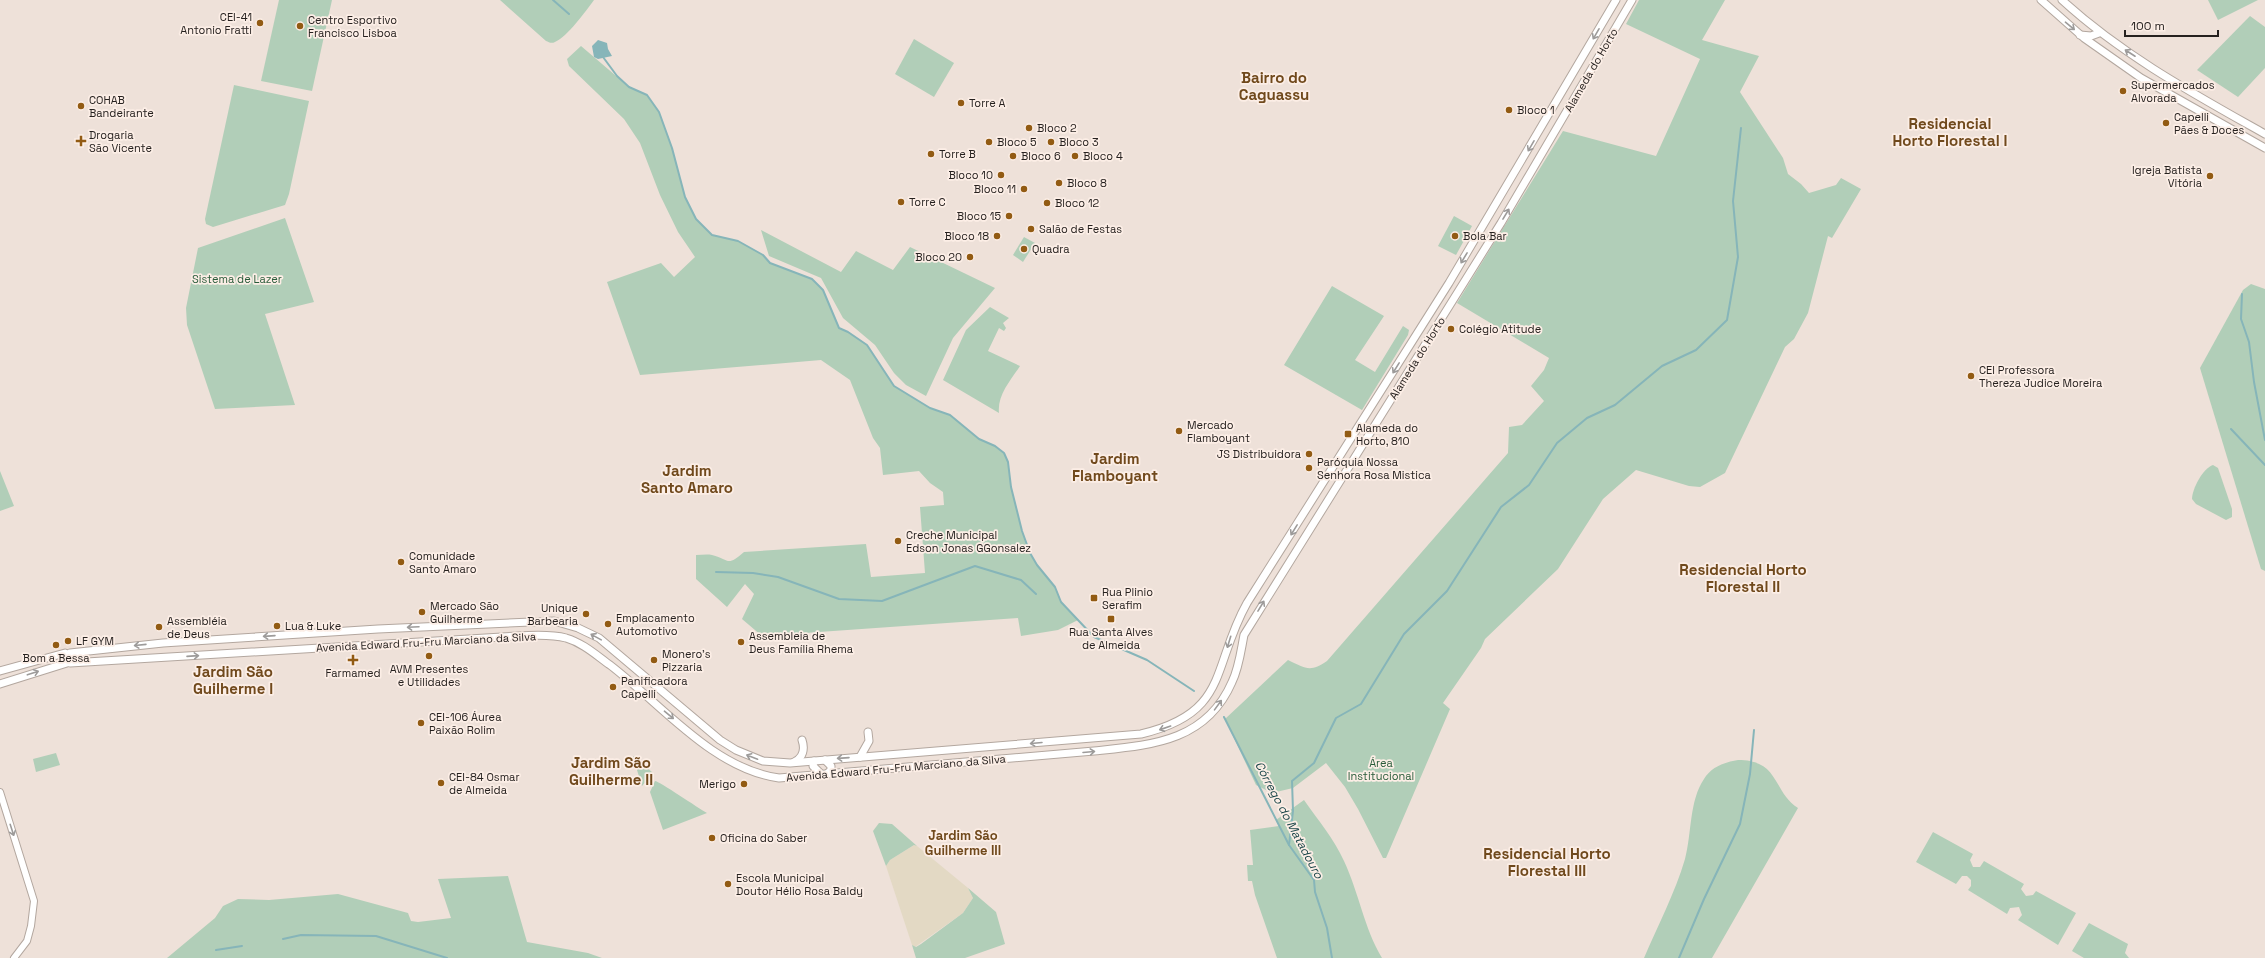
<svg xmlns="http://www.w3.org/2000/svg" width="2265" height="958" font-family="'Space Grotesk',sans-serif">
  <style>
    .medical { fill: #e3d9c4 }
    .green { fill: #b1ceb8 }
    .water { fill: #86b5b9 }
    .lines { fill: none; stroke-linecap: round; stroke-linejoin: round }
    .stream { stroke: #86b5b9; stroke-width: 2 }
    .tertiary-casing { stroke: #b3a79f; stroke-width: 8 }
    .secondary-casing { stroke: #b3a79f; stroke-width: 9 }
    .tertiary { stroke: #fff; stroke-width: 6 }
    .secondary { stroke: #fff; stroke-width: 7 }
    .oneway { stroke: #9d9b9a }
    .poi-dot { fill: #925b13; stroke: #fceee6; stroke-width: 1.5 }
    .labels { text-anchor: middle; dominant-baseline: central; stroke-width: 3.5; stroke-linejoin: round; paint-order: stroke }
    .poi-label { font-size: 11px; fill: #26211f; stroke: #fceee6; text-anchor: start }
    .street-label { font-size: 11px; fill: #26211f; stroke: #fceee6 }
    .park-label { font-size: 11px; fill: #285b39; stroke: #fceee6 }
    .water-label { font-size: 12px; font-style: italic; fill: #194548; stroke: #fceee6 }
    .quarter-label { font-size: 13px; font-weight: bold; fill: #70491c; stroke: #fceee6 }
    .district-label { font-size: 15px; font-weight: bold; fill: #70491c; stroke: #fceee6 }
  </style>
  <rect width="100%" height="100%" fill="#eee1d9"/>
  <polygon class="medical" points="914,845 917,846 968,888 973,898 963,913 915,947 912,945 886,866 890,860"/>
  <g class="green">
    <polygon points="279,0 332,0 312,91 261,81"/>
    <path d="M500,0H594C586,11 567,37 555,42C551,44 549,42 546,41Z"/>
    <path d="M1639,0H1725L1702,40L1759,56L1740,92L1783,158L1788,174L1801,184L1809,193L1836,185L1841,178L1861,189L1832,238L1828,236L1808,313L1794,339L1785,347L1725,473L1700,487L1689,486L1636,470L1603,499L1558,569L1485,639L1481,648L1443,703L1450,709L1386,858H1383L1358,809L1345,787L1326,763L1293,788L1272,793L1256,785L1225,719L1288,660C1305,668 1310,673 1327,661L1508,453L1509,427L1522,425L1544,401L1531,386L1544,370L1549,358L1457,303L1563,131L1656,156L1700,59L1626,24Z"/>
    <polygon points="2208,0 2258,0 2218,20"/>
    <polygon points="2250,16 2265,27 2265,68 2238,97 2197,70"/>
    <polygon points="914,39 954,63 934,97 895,74"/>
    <path d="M581,46L629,87L647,95L659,112L672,148L685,197L696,219L712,235L738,241L763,255L770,263L812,279L823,290L839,328L848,332L867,345L894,386L930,408L950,415L979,439L995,446L1004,453L1008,462L1011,487L1022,531L1030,553L1037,565L1055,587L1061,602L1078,620L1058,630L1021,636L1018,618L762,636L742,619L754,594L745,584L727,607L696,579V555C701,555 707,554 712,555C730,560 727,567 744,552L866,544L871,577L925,573L920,507L944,505L943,492L930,483L919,471L883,475L880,448L873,438L850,380L821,360L640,375L607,282L661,263L674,277L695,257L678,232L660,195L640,143L624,119L569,66L567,59Z"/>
    <polygon points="234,85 309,101 289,194 285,205 213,227 206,224 205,219"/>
    <polygon points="1454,216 1472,226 1456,255 1438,246"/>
    <polygon points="285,218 314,302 265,314 295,405 215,409 187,325 186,308 198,248"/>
    <polygon points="761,230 841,272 856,251 893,270 910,247 995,288 953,338 926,396 906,385 894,373 875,345 843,318 821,278 769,256"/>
    <polygon points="1024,237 1035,243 1023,262 1013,255"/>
    <polygon points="2251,284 2265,289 2265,571 2261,569 2200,368 2243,290"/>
    <polygon points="1332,286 1384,316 1355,360 1375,372 1403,326 1409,330 1408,335 1362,410 1284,365"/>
    <path d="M990,307L1009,318L1003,323L1006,328L1004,331L999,328L988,351L1020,366C1011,380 997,395 999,413L943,380L966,330Z"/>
    <path d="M2213,465L2218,468L2232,509V517L2226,520L2196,504L2192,499C2192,489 2203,468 2213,465Z"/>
    <polygon points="0,471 14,506 0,511"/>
    <polygon points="56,753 60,765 36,772 33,759"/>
    <polygon points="634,756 653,773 642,786 633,757"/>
    <path d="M1738,760C1780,760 1772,791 1798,808L1712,958H1644C1658,925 1675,893 1685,859C1692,833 1689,801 1704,779C1711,767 1725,762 1738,760Z"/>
    <path d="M655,781C659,781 698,808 707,813L663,830L650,792Z"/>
    <path d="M1304,800C1318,820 1334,839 1344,861C1359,893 1364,928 1382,958H1277L1255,895L1252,881H1248L1247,865H1253L1250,830L1279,826L1276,820Z"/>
    <polygon points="879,823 892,824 917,846 914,845 890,860 886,866 873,831"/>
    <polygon points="1933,832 1973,854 1970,860 1973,867 1980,867 1984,861 2024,884 2021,889 2026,896 2033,895 2036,891 2076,913 2058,945 2018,920 2022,915 2019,907 2010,908 2007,914 1968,890 1971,886 1971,880 1967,876 1962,876 1956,884 1916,862"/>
    <polygon points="508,876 527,942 588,953 602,958 167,958 215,918 223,906 238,899 269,900 338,894 408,913 411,921 418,922 451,918 438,879"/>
    <polygon points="968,888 996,912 1005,944 965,958 916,958 912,945 916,947 921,944 963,913 973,898"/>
    <polygon points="2089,923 2128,944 2125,953 2129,958 2084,958 2072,951"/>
  </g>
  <polygon class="water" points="598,40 607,43 608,49 612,56 598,59 594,57 592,46"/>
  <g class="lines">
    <g class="stream">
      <polyline points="553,0 569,14"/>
      <polyline points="603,57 617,76 629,87 647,95 659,112 672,148 685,197 696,219 712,235 738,241 763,255 770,263 812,279 823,290 839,328 848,332 867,345 894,386 930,408 950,415 979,439 995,446 1004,453 1008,462 1011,487 1022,531 1030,553 1037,565 1055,587 1061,602 1094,637 1147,660 1194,691"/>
      <polyline points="2242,294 2241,319 2249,342 2254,382 2265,440"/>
      <polyline points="2231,429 2265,465"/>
      <polyline points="716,572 753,573 778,577 839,599 882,601 975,566 1021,580 1036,594"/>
      <polyline points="1224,717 1289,845 1314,880 1315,892 1327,928 1332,958"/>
      <polyline points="1289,845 1293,811 1292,781 1314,763 1336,718 1361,704 1404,634 1447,591 1501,507 1529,485 1557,443 1587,418 1615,405 1662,366 1696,350 1727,320 1738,257 1733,201 1741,128"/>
      <polyline points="283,939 301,935 376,936 447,958"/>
      <polyline points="216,950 242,946"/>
      <polyline points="1679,958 1704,899 1740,824 1750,774 1754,730"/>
    </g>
    <defs>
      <polyline id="tertiary" points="0,792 34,901 31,926 27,941 14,958"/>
      <g id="secondary">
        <polyline points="2041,0 2084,38 2141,78 2265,148"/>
        <path d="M2062,0C2122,55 2194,94 2265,134"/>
        <polyline points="2080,35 2091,36 2099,33"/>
        <path d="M70,653L163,643L378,629L554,621L578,628L599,638L720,740L736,750L763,761L790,763L1141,734C1230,713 1211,667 1247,603L1449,283L1616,0"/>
        <path d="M70,663L518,636C533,635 551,634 566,638C583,643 596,655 610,665C661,704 713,769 779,778L1094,751C1151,745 1206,742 1232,682C1239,668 1241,650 1244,635L1501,223L1632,0"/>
        <polyline points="0,671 65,653"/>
        <polyline points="0,684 67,663"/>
        <polyline points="860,757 869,741 868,732"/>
        <polyline points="825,760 831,766 831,770 827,774"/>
        <polyline points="814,761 813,766 822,775"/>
        <path d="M794,762C803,758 805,749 802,740"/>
      </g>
    </defs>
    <use href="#tertiary" class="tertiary-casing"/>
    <use href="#secondary" class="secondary-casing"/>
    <use href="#tertiary" class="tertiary"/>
    <use href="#secondary" class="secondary"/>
  </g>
  <defs><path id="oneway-shaft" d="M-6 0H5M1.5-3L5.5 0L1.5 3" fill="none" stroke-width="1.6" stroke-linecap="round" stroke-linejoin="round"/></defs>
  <g class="oneway">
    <use href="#oneway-shaft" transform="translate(2070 26) rotate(40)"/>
    <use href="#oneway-shaft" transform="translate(1596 34) rotate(120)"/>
    <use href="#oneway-shaft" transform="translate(2130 53) rotate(-147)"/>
    <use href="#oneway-shaft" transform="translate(1531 146) rotate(120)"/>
    <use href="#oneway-shaft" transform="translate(1506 214) rotate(-59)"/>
    <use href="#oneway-shaft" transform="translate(1464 258) rotate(121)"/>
    <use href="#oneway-shaft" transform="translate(1396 368) rotate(122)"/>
    <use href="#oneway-shaft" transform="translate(1294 530) rotate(122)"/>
    <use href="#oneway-shaft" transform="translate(1261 606) rotate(-59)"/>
    <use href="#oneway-shaft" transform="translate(413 627) rotate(177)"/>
    <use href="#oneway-shaft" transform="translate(269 636) rotate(176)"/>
    <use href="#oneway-shaft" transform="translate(596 637) rotate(-151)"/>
    <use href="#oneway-shaft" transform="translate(1229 642) rotate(107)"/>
    <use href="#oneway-shaft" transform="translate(140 645) rotate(174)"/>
    <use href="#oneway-shaft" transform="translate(193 656) rotate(-4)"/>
    <use href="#oneway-shaft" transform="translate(33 673) rotate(-18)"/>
    <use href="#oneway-shaft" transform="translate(1218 705) rotate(-54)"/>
    <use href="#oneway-shaft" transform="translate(669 715) rotate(40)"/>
    <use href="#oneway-shaft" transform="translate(1165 728) rotate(161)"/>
    <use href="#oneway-shaft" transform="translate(1036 743) rotate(175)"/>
    <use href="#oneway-shaft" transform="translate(1089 752) rotate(-5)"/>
    <use href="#oneway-shaft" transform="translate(752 757) rotate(-159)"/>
    <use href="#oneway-shaft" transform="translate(843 758) rotate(176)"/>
    <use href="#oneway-shaft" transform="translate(12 830) rotate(72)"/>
  </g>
  <g class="poi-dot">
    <circle cx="260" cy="23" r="4"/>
    <circle cx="300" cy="26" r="4"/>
    <circle cx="2123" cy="91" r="4"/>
    <circle cx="961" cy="103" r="4"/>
    <circle cx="81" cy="106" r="4"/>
    <circle cx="1509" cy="110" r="4"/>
    <circle cx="2166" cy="123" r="4"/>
    <circle cx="1029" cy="128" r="4"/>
    <path d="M79 135h4v4h4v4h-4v4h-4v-4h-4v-4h4z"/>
    <circle cx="989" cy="142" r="4"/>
    <circle cx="1051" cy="142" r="4"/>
    <circle cx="931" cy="154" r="4"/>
    <circle cx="1013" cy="156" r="4"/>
    <circle cx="1075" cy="156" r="4"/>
    <circle cx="1001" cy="175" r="4"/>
    <circle cx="2210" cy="176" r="4"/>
    <circle cx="1059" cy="183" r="4"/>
    <circle cx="1024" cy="189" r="4"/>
    <circle cx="901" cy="202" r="4"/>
    <circle cx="1047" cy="203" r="4"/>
    <circle cx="1009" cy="216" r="4"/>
    <circle cx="1031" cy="229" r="4"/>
    <circle cx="997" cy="236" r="4"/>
    <circle cx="1455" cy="236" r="4"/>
    <circle cx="1024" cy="249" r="4"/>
    <circle cx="970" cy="257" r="4"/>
    <circle cx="1451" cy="329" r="4"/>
    <circle cx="1971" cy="376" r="4"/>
    <circle cx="1179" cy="431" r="4"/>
    <rect x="1344" y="430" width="8" height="8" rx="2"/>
    <circle cx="1309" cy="454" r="4"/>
    <circle cx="1309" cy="468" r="4"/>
    <circle cx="898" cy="541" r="4"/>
    <circle cx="401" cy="562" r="4"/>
    <rect x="1090" y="594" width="8" height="8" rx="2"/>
    <circle cx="422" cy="612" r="4"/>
    <circle cx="586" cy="614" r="4"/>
    <rect x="1107" y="615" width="8" height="8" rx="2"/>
    <circle cx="608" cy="624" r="4"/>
    <circle cx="277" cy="626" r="4"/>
    <circle cx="159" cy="627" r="4"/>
    <circle cx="68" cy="641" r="4"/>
    <circle cx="741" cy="642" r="4"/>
    <circle cx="56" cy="645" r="4"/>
    <circle cx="429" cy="656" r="4"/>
    <path d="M351 654h4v4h4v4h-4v4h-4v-4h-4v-4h4z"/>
    <circle cx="654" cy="660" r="4"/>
    <circle cx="613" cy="687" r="4"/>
    <circle cx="421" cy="723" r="4"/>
    <circle cx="441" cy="783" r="4"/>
    <circle cx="744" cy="784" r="4"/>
    <circle cx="712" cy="838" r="4"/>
    <circle cx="728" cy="884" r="4"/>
  </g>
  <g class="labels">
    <g class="poi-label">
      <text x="252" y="17" text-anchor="end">CEI-41<tspan x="252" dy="13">Antonio Fratti</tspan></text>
      <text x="308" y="20">Centro Esportivo<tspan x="308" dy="13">Francisco Lisboa</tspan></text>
      <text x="2131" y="85">Supermercados<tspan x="2131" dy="13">Alvorada</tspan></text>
      <text x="89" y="100">COHAB<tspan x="89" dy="13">Bandeirante</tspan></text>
      <text x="969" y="103">Torre A</text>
      <text x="1517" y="110">Bloco 1</text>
      <text x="2174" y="117">Capelli<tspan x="2174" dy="13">Pães &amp; Doces</tspan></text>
      <text x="1037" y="128">Bloco 2</text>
      <text x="89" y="135">Drogaria<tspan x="89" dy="13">São Vicente</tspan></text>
      <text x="997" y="142">Bloco 5</text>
      <text x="1059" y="142">Bloco 3</text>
      <text x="939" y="154">Torre B</text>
      <text x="1021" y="156">Bloco 6</text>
      <text x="1083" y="156">Bloco 4</text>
      <text x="2202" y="170" text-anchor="end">Igreja Batista<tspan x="2202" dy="13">Vitória</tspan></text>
      <text x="993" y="175" text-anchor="end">Bloco 10</text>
      <text x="1067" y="183">Bloco 8</text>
      <text x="1016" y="189" text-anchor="end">Bloco 11</text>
      <text x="909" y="202">Torre C</text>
      <text x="1055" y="203">Bloco 12</text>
      <text x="1001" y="216" text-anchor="end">Bloco 15</text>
      <text x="1039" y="229">Salão de Festas</text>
      <text x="989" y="236" text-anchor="end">Bloco 18</text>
      <text x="1463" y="236">Bola Bar</text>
      <text x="1032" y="249">Quadra</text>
      <text x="962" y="257" text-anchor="end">Bloco 20</text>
      <text x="1459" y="329">Colégio Atitude</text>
      <text x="1979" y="370">CEI Professora<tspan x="1979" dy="13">Thereza Judice Moreira</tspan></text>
      <text x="1187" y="425">Mercado<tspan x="1187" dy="13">Flamboyant</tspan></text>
      <text x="1356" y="428">Alameda do<tspan x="1356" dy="13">Horto, 810</tspan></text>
      <text x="1301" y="454" text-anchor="end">JS Distribuidora</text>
      <text x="1317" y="462">Paróquia Nossa<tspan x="1317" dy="13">Senhora Rosa Mistica</tspan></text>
      <text x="906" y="535">Creche Municipal<tspan x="906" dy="13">Edson Jonas GGonsalez</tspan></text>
      <text x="409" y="556">Comunidade<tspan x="409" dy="13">Santo Amaro</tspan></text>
      <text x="1102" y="592">Rua Plinio<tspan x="1102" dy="13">Serafim</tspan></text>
      <text x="430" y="606">Mercado São<tspan x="430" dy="13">Guilherme</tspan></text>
      <text x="578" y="608" text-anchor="end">Unique<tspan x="578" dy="13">Barbearia</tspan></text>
      <text x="616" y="618">Emplacamento<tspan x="616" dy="13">Automotivo</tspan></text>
      <text x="167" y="621">Assembléia<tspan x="167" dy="13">de Deus</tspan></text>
      <text x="285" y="626">Lua &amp; Luke</text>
      <text x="1111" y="632" text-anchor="middle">Rua Santa Alves<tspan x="1111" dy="13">de Almeida</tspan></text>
      <text x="749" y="636">Assembleia de<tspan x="749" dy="13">Deus Família Rhema</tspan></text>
      <text x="76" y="641">LF GYM</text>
      <text x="662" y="654">Monero's<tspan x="662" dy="13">Pizzaria</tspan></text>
      <text x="56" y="658" text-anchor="middle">Bom a Bessa</text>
      <text x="429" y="669" text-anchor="middle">AVM Presentes<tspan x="429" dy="13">e Utilidades</tspan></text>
      <text x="353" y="673" text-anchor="middle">Farmamed</text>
      <text x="621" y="681">Panificadora<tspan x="621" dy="13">Capelli</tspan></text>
      <text x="429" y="717">CEI-106 Áurea<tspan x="429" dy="13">Paixão Rolim</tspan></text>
      <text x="449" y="777">CEI-84 Osmar<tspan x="449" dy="13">de Almeida</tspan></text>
      <text x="736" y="784" text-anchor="end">Merigo</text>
      <text x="720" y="838">Oficina do Saber</text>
      <text x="736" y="878">Escola Municipal<tspan x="736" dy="13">Doutor Hélio Rosa Baldy</tspan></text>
    </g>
    <g class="street-label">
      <text transform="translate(1591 70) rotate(-60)">Alameda do Horto</text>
      <text transform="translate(1417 358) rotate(-58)">Alameda do Horto</text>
      <text transform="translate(426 642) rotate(-3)">Avenida Edward Fru-Fru Marciano da Silva</text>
      <text transform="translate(896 768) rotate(-5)">Avenida Edward Fru-Fru Marciano da Silva</text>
    </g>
    <g class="park-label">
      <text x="237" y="279">Sistema de Lazer</text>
      <text x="1381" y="763">Área<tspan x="1381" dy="13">Institucional</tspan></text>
    </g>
    <g class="water-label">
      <text transform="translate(1289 820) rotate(62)">Córrego do Matadouro</text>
    </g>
    <g class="quarter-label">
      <text x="963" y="835">Jardim São<tspan x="963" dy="15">Guilherme III</tspan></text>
    </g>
    <g class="district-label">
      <text x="1274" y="77">Bairro do<tspan x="1274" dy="17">Caguassu</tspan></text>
      <text x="1950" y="123">Residencial<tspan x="1950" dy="17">Horto Florestal I</tspan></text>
      <text x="1115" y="458">Jardim<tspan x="1115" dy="17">Flamboyant</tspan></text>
      <text x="687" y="470">Jardim<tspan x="687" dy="17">Santo Amaro</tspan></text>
      <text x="1743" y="569">Residencial Horto<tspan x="1743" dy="17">Florestal II</tspan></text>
      <text x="233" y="671">Jardim São<tspan x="233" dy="17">Guilherme I</tspan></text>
      <text x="611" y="762">Jardim São<tspan x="611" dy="17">Guilherme II</tspan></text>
      <text x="1547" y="853">Residencial Horto<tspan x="1547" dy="17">Florestal III</tspan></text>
    </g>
  </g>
  <path d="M2125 30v6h93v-6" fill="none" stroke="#26211f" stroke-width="2"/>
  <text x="2131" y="30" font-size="12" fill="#26211f" stroke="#fceee6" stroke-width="3" paint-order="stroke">100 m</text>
</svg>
